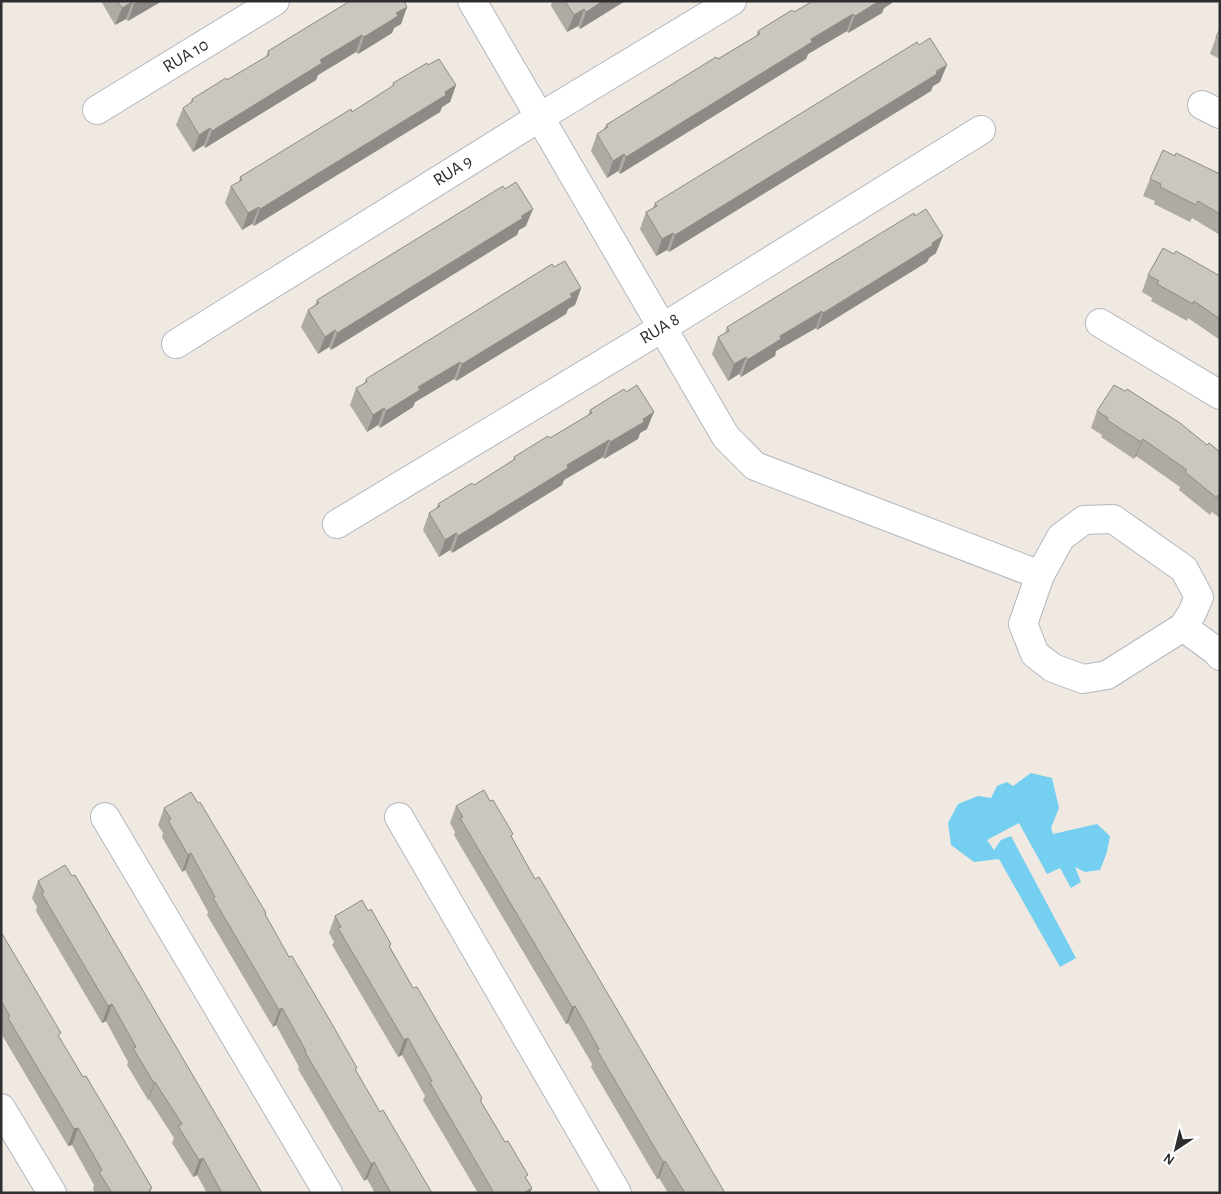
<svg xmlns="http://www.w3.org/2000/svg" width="1221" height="1194" font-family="'Alegreya Sans',sans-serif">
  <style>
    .water { fill: #75cff0 }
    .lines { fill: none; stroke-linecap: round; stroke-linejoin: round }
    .street-casing { stroke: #b4b7c1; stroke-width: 30 }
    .street { stroke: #fff; stroke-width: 28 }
    .wall { fill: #afaba4 }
    .shaded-wall { fill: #8e8b86 }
    .building { fill: #cbc7bf; stroke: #8e8b86 }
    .labels { text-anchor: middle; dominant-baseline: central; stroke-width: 5; stroke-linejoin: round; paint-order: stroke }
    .street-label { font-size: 18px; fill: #2e2e2e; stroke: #fff }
  </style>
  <rect width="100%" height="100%" fill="#efe9e1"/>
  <polygon class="water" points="1031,773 1052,778 1059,808 1051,828 1053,834 1097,824 1110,836 1107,852 1100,870 1085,872 1075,867 1081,882 1071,888 1060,868 1047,874 1019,823 987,840 994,850 1001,840 1011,836 1076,958 1060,967 999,859 974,862 951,845 948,823 958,804 978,796 991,798 997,786 1007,782 1013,786"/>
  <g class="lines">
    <defs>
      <g id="street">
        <polyline points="472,1 726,437 755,466 1040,575"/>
        <polyline points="1202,105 1220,114"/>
        <polyline points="97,110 275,1"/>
        <polyline points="1100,323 1220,395"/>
        <polyline points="176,344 540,117 732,1"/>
        <polygon points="1113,519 1184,569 1199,597 1192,613 1183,627 1107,675 1083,679 1053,668 1035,654 1023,624 1040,575 1061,537 1084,520"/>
        <polyline points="337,524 662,328 981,130"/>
        <polyline points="1183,627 1216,651 1220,656"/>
        <polyline points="105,817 328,1193"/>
        <polyline points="399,817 617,1193"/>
        <polyline points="1,1108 52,1193"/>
      </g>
    </defs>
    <use href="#street" class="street-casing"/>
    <use href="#street" class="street"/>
  </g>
  <g class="wall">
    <polygon points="101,1 162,1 128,21 126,19 115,25"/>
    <polygon points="552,1 625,1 580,29 578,26 567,32 551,6"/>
    <polygon points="813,1 892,1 892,3 884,8 882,13 848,33 847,31 808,54 806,59 620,174 618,171 607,178 591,151 597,134 604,129 606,125 756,36 758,31 794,12"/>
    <polygon points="407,7 401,24 394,28 392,33 358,54 356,52 318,75 316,80 205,148 204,145 193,152 176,125 183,108 190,103 192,99 227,80 266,57 268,51"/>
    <polygon points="1220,29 1220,59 1210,54 1216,37"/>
    <polygon points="428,65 456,85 450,102 442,107 440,112 254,226 252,224 242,230 225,203 231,186 239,182 240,177 352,112 392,87 393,83"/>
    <polygon points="940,82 933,86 931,91 669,252 667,250 656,256 640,229 646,212 653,208 655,203"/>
    <polygon points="1175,156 1220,174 1220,235 1192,218 1190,222 1154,204 1155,201 1143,196 1150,179"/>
    <polygon points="915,216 936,253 929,258 927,262 817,330 816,328 776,351 775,356 741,377 739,374 728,381 712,354 718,337 725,333 727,327"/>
    <polygon points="526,226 519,230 517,235 331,350 329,347 318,354 301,327 308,310 315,305 317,300"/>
    <polygon points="554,267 581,288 575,305 568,309 566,314 456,381 454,379 415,402 413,407 380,428 378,425 367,432 350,405 356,388 364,384 366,379"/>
    <polygon points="1148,275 1220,276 1220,340 1188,318 1187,321 1151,301 1152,298 1142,292"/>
    <polygon points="590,410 647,429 640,433 638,439 604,459 603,457 564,480 562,485 452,553 450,550 439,557 423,530 429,513 436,509 438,504 474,485 513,460 514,457 550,438 588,415"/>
    <polygon points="1097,411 1207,445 1220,452 1220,518 1212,512 1210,515 1179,490 1180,487 1136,456 1134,459 1101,437 1102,435 1091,428"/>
    <polygon points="456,806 512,838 535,879 725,1193 668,1193 659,1178 657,1179 591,1067 592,1064 568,1023 566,1024 454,835 455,832 450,823"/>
    <polygon points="164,808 266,913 265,915 289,957 380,1112 432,1193 375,1193 367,1179 364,1181 298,1069 299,1067 276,1025 273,1027 207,915 208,912 185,870 182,872 162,837 163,833 158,825"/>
    <polygon points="38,881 262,1193 207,1193 197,1175 193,1177 172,1143 174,1138 149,1099 148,1100 127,1065 128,1062 106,1021 102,1023 36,911 37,907 32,898"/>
    <polygon points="368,911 391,944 390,947 413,988 482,1098 481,1102 532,1188 530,1193 478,1193 423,1100 425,1096 402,1055 398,1057 332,945 334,942 329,933 335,916"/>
    <polygon points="1,932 59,1038 152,1188 150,1192 151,1193 95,1193 93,1189 94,1185 72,1145 68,1146 2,1035 3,1032 1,1029"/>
  </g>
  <g class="shaded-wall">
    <polygon points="139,1 162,1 128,21 134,4"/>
    <polygon points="603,1 625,1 580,29 586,12"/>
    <polygon points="879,1 892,1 892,3 884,8 882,13 848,33 855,16"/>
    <polygon points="132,2 126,19 115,25 122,8"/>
    <polygon points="407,7 401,24 394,28 392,33 358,54 364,37 396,13"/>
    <polygon points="584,9 578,26 567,32 574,15"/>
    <polygon points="853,14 847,31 808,54 806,59 620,174 626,157 811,39"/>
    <polygon points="362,35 356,52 318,75 316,80 205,148 212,131 320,60"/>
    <polygon points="947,65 940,82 933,86 931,91 669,252 675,235"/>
    <polygon points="456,85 450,102 442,107 440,112 254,226 260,209"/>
    <polygon points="210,128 204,145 193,152 199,135"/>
    <polygon points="624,154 618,171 607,178 613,161"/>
    <polygon points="259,207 252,224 242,230 248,213"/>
    <polygon points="533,209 526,226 519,230 517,235 331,350 337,333"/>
    <polygon points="673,233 667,250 656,256 662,239"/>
    <polygon points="943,236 936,253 929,258 927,262 817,330 823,313"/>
    <polygon points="581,288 575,305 568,309 566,314 456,381 462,364"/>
    <polygon points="822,311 816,328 776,351 775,356 741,377 747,360 780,336"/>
    <polygon points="335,330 329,347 318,354 325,337"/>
    <polygon points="746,357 739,374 728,381 734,364"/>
    <polygon points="460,362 454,379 415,402 413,407 380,428 386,411 418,387"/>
    <polygon points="384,408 378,425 367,432 373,415"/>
    <polygon points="654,412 647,429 640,433 638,439 604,459 610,442 643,419"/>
    <polygon points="1143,439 1136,456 1134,459 1141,442"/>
    <polygon points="609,440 603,457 564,480 562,485 452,553 458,536 567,465"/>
    <polygon points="456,533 450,550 439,557 445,540"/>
    <polygon points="191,853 185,870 182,872 188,855"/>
    <polygon points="112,1004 106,1021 102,1023 108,1006"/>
    <polygon points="575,1006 568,1023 566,1024 572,1007"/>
    <polygon points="282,1008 276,1025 273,1027 279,1010"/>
    <polygon points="408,1038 402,1055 398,1057 404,1040"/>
    <polygon points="155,1082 149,1099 148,1100 154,1083"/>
    <polygon points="78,1128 72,1145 68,1146 74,1129"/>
    <polygon points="203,1158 197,1175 193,1177 199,1160"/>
    <polygon points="665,1161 659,1178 657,1179 663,1162"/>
    <polygon points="374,1162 367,1179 364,1181 371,1164"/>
    <polygon points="532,1188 530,1193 524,1193"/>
  </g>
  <g class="building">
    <polygon points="117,1 139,1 134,4 132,2 122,8"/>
    <polygon points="350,1 404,1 407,7 396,13 398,16 364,37 362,35 320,60 322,63 212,131 210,128 199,135 183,108 193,101 192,99 226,78 227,80 269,55 268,51"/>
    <polygon points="565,1 603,1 586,12 584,9 574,15"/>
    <polygon points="813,1 879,1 855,16 853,14 811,39 812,42 626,157 624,154 613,161 597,134 608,127 606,125 716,57 718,59 760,34 758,31 792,10 794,12"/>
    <polygon points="1220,29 1220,39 1216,37"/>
    <polygon points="930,38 947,65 936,71 937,74 675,235 673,233 662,239 646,212 657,206 655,203 917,42 919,45"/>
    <polygon points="439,59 456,85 445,92 446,95 260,209 259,207 248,213 231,186 242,180 240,177 351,109 352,112 394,85 393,83 427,63 428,65"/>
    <polygon points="1163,150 1175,156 1176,153 1220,174 1220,214 1198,201 1196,205 1160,187 1161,184 1150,179"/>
    <polygon points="516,182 533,209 521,216 523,218 337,333 335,330 325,337 308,310 319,303 317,300 503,186 505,189"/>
    <polygon points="926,209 943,236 932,243 933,245 823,313 822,311 780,336 781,339 747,360 746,357 734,364 718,337 729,331 727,327 914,213 915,216"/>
    <polygon points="1163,248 1174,254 1176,251 1220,276 1220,319 1194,301 1193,304 1157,284 1159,281 1148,275"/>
    <polygon points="565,261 581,288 570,294 572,297 462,364 460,362 418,387 420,390 386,411 384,408 373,415 356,388 367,382 366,379 552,264 554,267"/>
    <polygon points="637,385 654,412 643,419 644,422 610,442 609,440 567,465 568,468 458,536 456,533 445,540 429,513 440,506 438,504 472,483 474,485 515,459 514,457 548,436 550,438 592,413 590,410 624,389 626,392"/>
    <polygon points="1114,385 1125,391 1127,389 1180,423 1207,445 1209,443 1220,452 1220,496 1218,495 1217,498 1185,472 1187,470 1143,439 1141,442 1107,420 1108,418 1097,411"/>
    <polygon points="484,790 490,801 493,800 513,834 511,836 535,879 539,877 725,1193 685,1193 665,1161 663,1162 597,1050 599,1049 575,1006 572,1007 460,818 463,817 456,806"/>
    <polygon points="191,792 198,803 200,802 266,913 265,914 289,957 292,956 332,1024 357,1068 355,1069 380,1112 383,1110 432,1193 391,1193 374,1162 371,1164 305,1052 306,1051 282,1008 279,1010 213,898 215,897 191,853 188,855 168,820 171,819 164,808"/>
    <polygon points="65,865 72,876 75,875 262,1193 222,1193 203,1158 199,1160 178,1126 182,1124 155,1082 154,1083 133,1048 136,1047 112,1004 108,1006 42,894 44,892 38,881"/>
    <polygon points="362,900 368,911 371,909 391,944 389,946 413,988 417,987 482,1098 480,1100 505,1142 508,1141 528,1175 525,1177 532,1188 524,1193 494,1193 430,1083 432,1081 408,1038 404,1040 338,928 341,927 335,916"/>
    <polygon points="1,932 61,1033 58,1035 83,1077 86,1076 152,1188 149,1190 151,1193 112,1193 99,1172 102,1170 78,1128 74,1129 8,1018 10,1016 1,1001"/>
  </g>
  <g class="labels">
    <g class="street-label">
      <text transform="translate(186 56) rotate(-31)">RUA 10</text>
      <text transform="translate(453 171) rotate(-32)">RUA 9</text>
      <text transform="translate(660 329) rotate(-31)">RUA 8</text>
    </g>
  </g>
  <rect width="1221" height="1194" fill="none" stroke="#2e2e2e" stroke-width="5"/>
  <g transform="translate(1176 1149) rotate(215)" stroke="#ffffff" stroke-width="4" paint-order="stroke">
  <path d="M0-4L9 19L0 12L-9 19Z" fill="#2e2e2e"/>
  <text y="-8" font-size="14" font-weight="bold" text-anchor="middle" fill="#2e2e2e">N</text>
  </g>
</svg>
